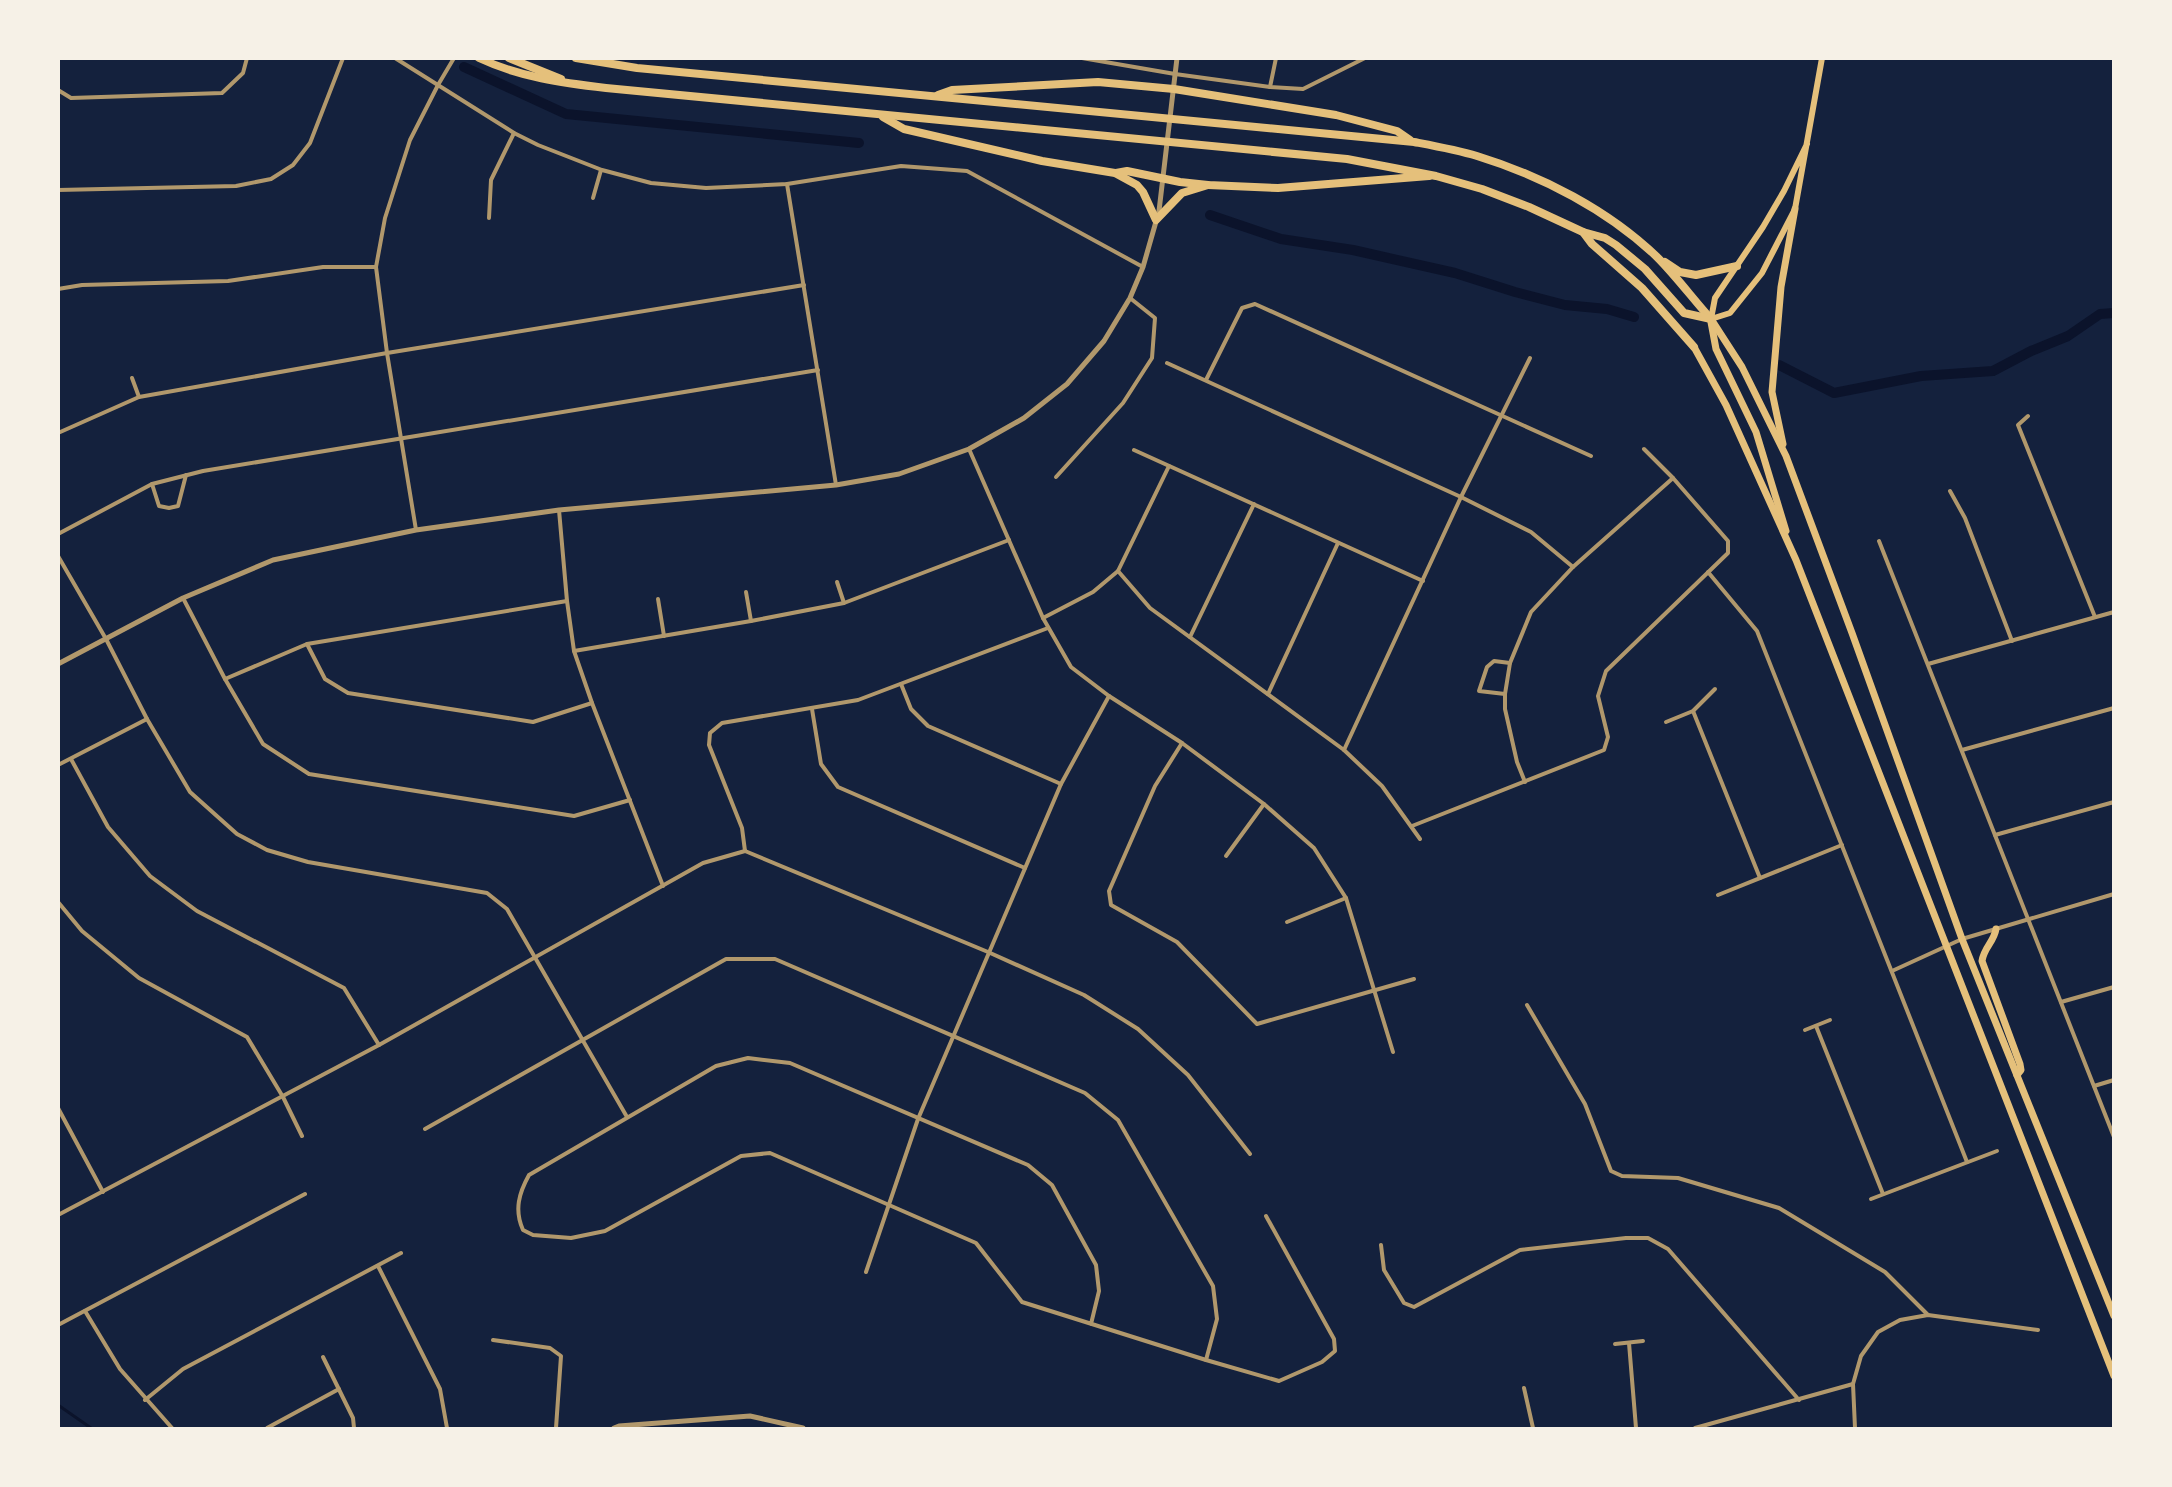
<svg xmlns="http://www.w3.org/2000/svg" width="2172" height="1487" font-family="Figtree,sans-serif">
	<rect width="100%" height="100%" fill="#14213d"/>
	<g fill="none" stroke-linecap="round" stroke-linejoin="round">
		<path stroke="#0b132b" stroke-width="3" d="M58 1405 91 1428"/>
		<g stroke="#0b132b" stroke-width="10">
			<path d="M464 67 566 114 859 143"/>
			<path d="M1210 215 1281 239 1353 250 1455 273 1515 292 1565 305 1607 309 1634 317"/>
			<path d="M1779 365 1834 393 1921 376 1993 371 2031 351 2068 336 2100 314 2114 313"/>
		</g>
		<g stroke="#b1986c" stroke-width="4">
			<path d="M395 58 514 133 538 145 602 170 651 183 706 188 787 184 901 166 967 171 1143 267"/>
			<path d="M1082 58 1175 74 1270 87 1303 89 1365 58"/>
			<path d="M1270 87 1276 58"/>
			<path d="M58 90 71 98 222 93 243 73 247 58"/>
			<path d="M787 184 836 485"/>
			<path d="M58 190 236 186 271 179 293 165 310 143 343 58"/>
			<path d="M593 198 601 170"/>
			<path d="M489 218 491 180 514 133"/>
			<path d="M58 289 82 285 228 281 323 267H376"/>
			<path d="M1167 363 1461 497 1531 532 1573 567"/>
			<path d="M132 378 139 397"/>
			<path d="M1206 380 1242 308 1255 304 1591 456"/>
			<path d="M2028 416 2018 425 2095 617"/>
			<path d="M58 433 139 397 387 353 804 285"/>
			<path d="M969 449 1043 618 1071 667 1109 696 1182 743 1264 804 1314 848 1346 898 1393 1052"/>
			<path d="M1134 450 1423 581"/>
			<path d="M1056 477 1123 403 1152 358 1155 318 1130 298"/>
			<path d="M152 484 159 506 169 508 178 506 186 475"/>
			<path d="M1950 491 1965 518 2012 641"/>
			<path d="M559 510 567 601 574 651 592 703 663 886"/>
			<path d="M416 530 387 353 376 267 385 218 410 140 438 85 454 58"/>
			<path d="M58 534 152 484 203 471 818 370"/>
			<path d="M1879 541 2114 1137"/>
			<path d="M58 556 106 639 147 719 190 792 237 834 267 850 308 862 487 893 507 909 627 1117"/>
			<path d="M1118 571 1150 608 1344 750 1382 786 1420 839"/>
			<path d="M1708 572 1757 631 1967 1162"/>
			<path d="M837 582 844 603"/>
			<path d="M746 592 751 621"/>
			<path d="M183 598 225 679 263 744 309 774 574 816 630 800"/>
			<path d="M658 599 664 636"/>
			<path d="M1043 618 1093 592 1118 571 1169 466"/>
			<path d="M1190 637 1254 504"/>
			<path d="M307 644 325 679 348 693 533 722 592 703"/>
			<path d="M574 651 751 621 844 603 1009 540"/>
			<path d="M1928 664 2114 612"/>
			<path d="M225 679 307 644 567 601"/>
			<path d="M901 684 911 709 928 726 1061 784"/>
			<path d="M1268 694 1338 543"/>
			<path d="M1505 694 1479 691 1487 667 1494 661 1510 663"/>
			<path d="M812 709 821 764 838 787 1025 868"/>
			<path d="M1693 711 1760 878"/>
			<path d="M1666 722 1693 711 1715 689"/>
			<path d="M1182 743 1155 786 1109 891 1111 905 1177 942 1257 1024 1414 979"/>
			<path d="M1344 750 1461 497 1530 358"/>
			<path d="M1962 750 2114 708"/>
			<path d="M71 759 108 827 150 876 197 911 344 988 379 1045"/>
			<path d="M58 765 147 719"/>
			<path d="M1525 782 1517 762 1505 709V694L1510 663 1531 612 1573 567 1673 478"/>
			<path d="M1412 826 1604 750 1608 737 1598 696 1606 671 1728 553V541L1673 478 1644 449"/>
			<path d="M1995 835 2114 802"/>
			<path d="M745 851 988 952 1084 995 1138 1029 1188 1075 1250 1154"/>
			<path d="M745 851 742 828 709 745 710 733 722 723 858 700 1048 628"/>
			<path d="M1226 856 1264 804"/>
			<path d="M1718 895 1842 845"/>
			<path d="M58 902 82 931 139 978 247 1037 283 1097 302 1136"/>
			<path d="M1287 922 1346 898"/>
			<path d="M1892 971 1962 939 2114 894"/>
			<path d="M2061 1002 2114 987"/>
			<path d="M1527 1005 1585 1104 1611 1171 1622 1176 1678 1178 1779 1208 1885 1272 1928 1315"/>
			<path d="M1816 1026 1883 1194"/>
			<path d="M1805 1030 1830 1020"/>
			<path d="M2094 1086 2114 1080"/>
			<path d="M58 1108 103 1192"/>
			<path d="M425 1129 726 959H775L1085 1093 1118 1120 1213 1286 1217 1319 1206 1360"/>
			<path d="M1871 1199 1997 1151"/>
			<path d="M58 1215 379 1045 703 863 745 851"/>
			<path d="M1381 1245 1384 1270 1404 1303 1414 1307 1520 1250 1626 1238H1648L1668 1249 1799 1400"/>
			<path d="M378 1266 440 1389 447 1428"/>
			<path d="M866 1272 918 1119 1061 784 1109 696"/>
			<path d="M85 1311 120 1369 172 1428"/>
			<path d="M1091 1324 1099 1291 1096 1265 1052 1185 1028 1165 790 1063 748 1058 716 1066 529 1175C519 1193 514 1210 523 1230L533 1235 571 1238 605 1231 741 1156 770 1153 976 1243 1022 1302 1206 1360 1279 1381 1322 1362 1335 1351 1334 1339 1266 1216"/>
			<path d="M58 1325 305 1194"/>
			<path d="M493 1340 550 1348 561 1356 556 1428"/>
			<path d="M1629 1343 1636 1428"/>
			<path d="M1615 1344 1643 1341"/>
			<path d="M323 1357 353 1418 354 1428"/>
			<path d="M1524 1388 1533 1428"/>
			<path d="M145 1400 183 1369 401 1253"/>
			<path d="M267 1428 339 1389"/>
			<path d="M1695 1428 1853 1384"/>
			<path d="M1855 1428 1853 1384 1861 1356 1878 1332 1900 1320 1928 1315 2038 1330"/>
		</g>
		<g stroke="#b1986c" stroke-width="5">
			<path d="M58 664 183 598 273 560 416 530 559 510 836 485 899 474 969 449 1024 418 1067 384 1104 341 1130 298 1143 267 1159 211 1177 58"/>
			<path d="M614 1428 619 1426 750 1416 803 1428"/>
		</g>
		<path stroke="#e5c07b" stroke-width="6" d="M1807 144 1784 191 1763 227 1715 298 1711 319 1730 313 1762 273 1795 209 1822 58"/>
		<g stroke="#e5c07b" stroke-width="7">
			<path d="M1711 319 1742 367 1786 456 1852 633 1962 939 2114 1316"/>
			<path d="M1711 322 1716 349 1756 432 1786 531"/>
			<path d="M1694 347 1726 405 1796 560 2114 1376"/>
			<path d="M1783 444 1772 392 1781 287 1795 209"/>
			<path d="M1996 929C1994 942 1984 947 1982 961L2020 1064 2021 1070 2017 1075"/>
		</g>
		<g stroke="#e5c07b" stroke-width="8">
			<path d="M479 58C519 77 563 83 606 88L1347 159 1436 176 1482 189 1529 207 1583 232 1592 244 1642 288 1694 347"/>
			<path d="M509 58 561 79"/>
			<path d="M576 58 637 68 1414 142C1435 146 1457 150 1477 156 1542 176 1608 210 1657 257 1676 276 1693 299 1711 319"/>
			<path d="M938 95 952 90 1098 82 1174 89 1336 115 1397 131 1410 140"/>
			<path d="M883 117 904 129 1042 161 1115 173 1137 185 1143 192 1156 220 1182 193 1208 185"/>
			<path d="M1116 173 1127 171 1180 182 1208 185 1278 188 1429 176"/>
			<path d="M1583 232 1605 238 1616 245 1645 269 1684 313 1711 319"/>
			<path d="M1665 262 1680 272 1696 275 1737 266"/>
		</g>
	</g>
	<rect width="2172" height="1487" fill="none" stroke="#f6f1e7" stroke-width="120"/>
</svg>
